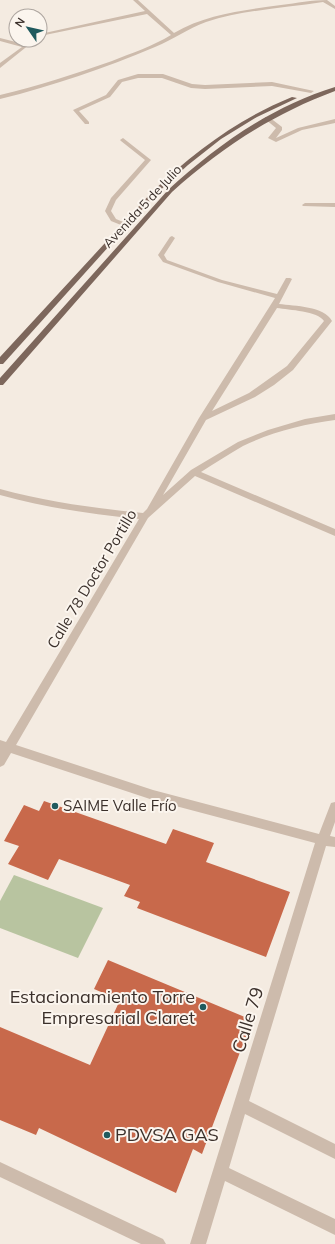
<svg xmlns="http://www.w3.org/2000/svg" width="335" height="1244" font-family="Mulish,sans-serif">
	<rect width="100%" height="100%" fill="#f4ebe1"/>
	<path fill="#b8c4a0" d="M14 875 103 908 78 958 0 928V901Z"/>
	<g fill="#c8694b">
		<path d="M44 801 166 844 173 829 214 843 206 862 290 892 266 957 137 908 140 902 124 896 130 885 59 859 48 880 8 864 19 846 4 841 24 805 39 811Z"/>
		<path d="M108 960 252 1020 202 1154 193 1149 176 1193 39 1128 36 1135 0 1120V1027L90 1065 120 1000 94 989Z"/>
	</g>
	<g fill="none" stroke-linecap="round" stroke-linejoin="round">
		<g fill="#cdbbac" fill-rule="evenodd">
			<path d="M133 0H138L174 33C206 14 246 10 281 5 297 3 312 0 327 0L335 6V9L323 2C284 8 243 10 206 22 187 29 174 39 155 47 105 68 53 86 0 99V95C38 86 75 74 112 61 132 53 153 46 171 35L147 14 40 36V34L145 11Z"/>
			<path d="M0 38 24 44 30 40H35L0 68V63L22 47 0 41Z"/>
			<path d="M138 74H163L192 84 205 85 272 82 314 91 311 93 272 86 205 89 191 88 162 78H138L122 82 110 97 79 111 89 122V124H85L73 110 106 95 118 80Z"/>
			<path d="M265 117H269L282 127V130L276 138 298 128 335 119V123L302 130 276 142 268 138 276 128 265 119Z"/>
			<path d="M123 138 151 160 116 200 111 211 116 219 128 224 129 225 126 227 111 221 105 211 111 198 145 160 121 141 120 140Z"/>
			<path d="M305 203H335V207L303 206 302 205Z"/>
			<path d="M172 236 175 238 164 255 167 260 222 280 277 294 286 278H290L292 279 279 304C295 306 324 306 332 321L293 370 274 385 255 397 206 420 163 495 191 470 238 442 268 430 305 419 335 414V420C304 424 272 432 243 446 229 454 215 463 201 472L335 529V536L195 476 148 518 16 745 153 790 319 834 331 803 335 802V822L330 836 335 837V847L326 846 249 1101 335 1144V1159L245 1114 229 1168 335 1219V1235L225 1181 206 1244H190L315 843 153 800 11 753 4 765 0 767V740L6 742 139 519C92 514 46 508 0 495V489C47 502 95 508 143 513L147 509 199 418 275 298 218 282 163 262 158 255 170 237ZM277 308C289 310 318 311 324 321L287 366 249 393 212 411Z"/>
			<path d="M0 1162 163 1239 166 1244H141L0 1177Z"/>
		</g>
		<g fill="#7d675c" fill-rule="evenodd">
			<path d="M335 87V91C273 114 221 148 172 192L3 385H0V378L168 190C216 146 272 106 335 87Z"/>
			<path d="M292 97 297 98 257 117 221 139 188 165 156 194 3 364H0V357L152 192C194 152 238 119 292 97Z"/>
		</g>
	</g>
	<g fill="#1f5a5e" stroke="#fbf5ee" stroke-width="1.5">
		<circle cx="55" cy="806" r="4"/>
		<circle cx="203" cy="1007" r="4"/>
		<circle cx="107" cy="1135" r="4"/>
	</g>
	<g text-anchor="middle" stroke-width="4" stroke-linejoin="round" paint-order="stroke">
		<g font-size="13" fill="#3b302b" stroke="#fbf5ee">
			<text transform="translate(142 206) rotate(-47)" y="5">Avenida 5 de Julio</text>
		</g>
		<g font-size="15" fill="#3b302b" stroke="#fbf5ee">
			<text transform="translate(92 579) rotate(-59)" y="5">Calle 78 Doctor Portillo</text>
		</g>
		<g font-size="15" fill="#3b302b" stroke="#fbf5ee" text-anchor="start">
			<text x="63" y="811">SAIME Valle Frío</text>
		</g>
		<g font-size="18" fill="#3b302b" stroke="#fbf5ee" text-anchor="end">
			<text x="195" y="1003">Estacionamiento Torre<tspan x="195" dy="21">Empresarial Claret</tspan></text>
			<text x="115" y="1141" text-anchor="start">PDVSA GAS</text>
		</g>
		<g font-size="18" fill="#3b302b" stroke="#fbf5ee">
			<text transform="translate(248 1020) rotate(-73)" y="6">Calle 79</text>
		</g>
	</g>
	<g transform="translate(28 28) rotate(304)"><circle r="19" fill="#fbf5ee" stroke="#aea6a0"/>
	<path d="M0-3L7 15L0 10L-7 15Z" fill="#1f5a5e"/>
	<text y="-6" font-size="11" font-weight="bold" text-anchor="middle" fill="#3b302b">N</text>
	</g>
</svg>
